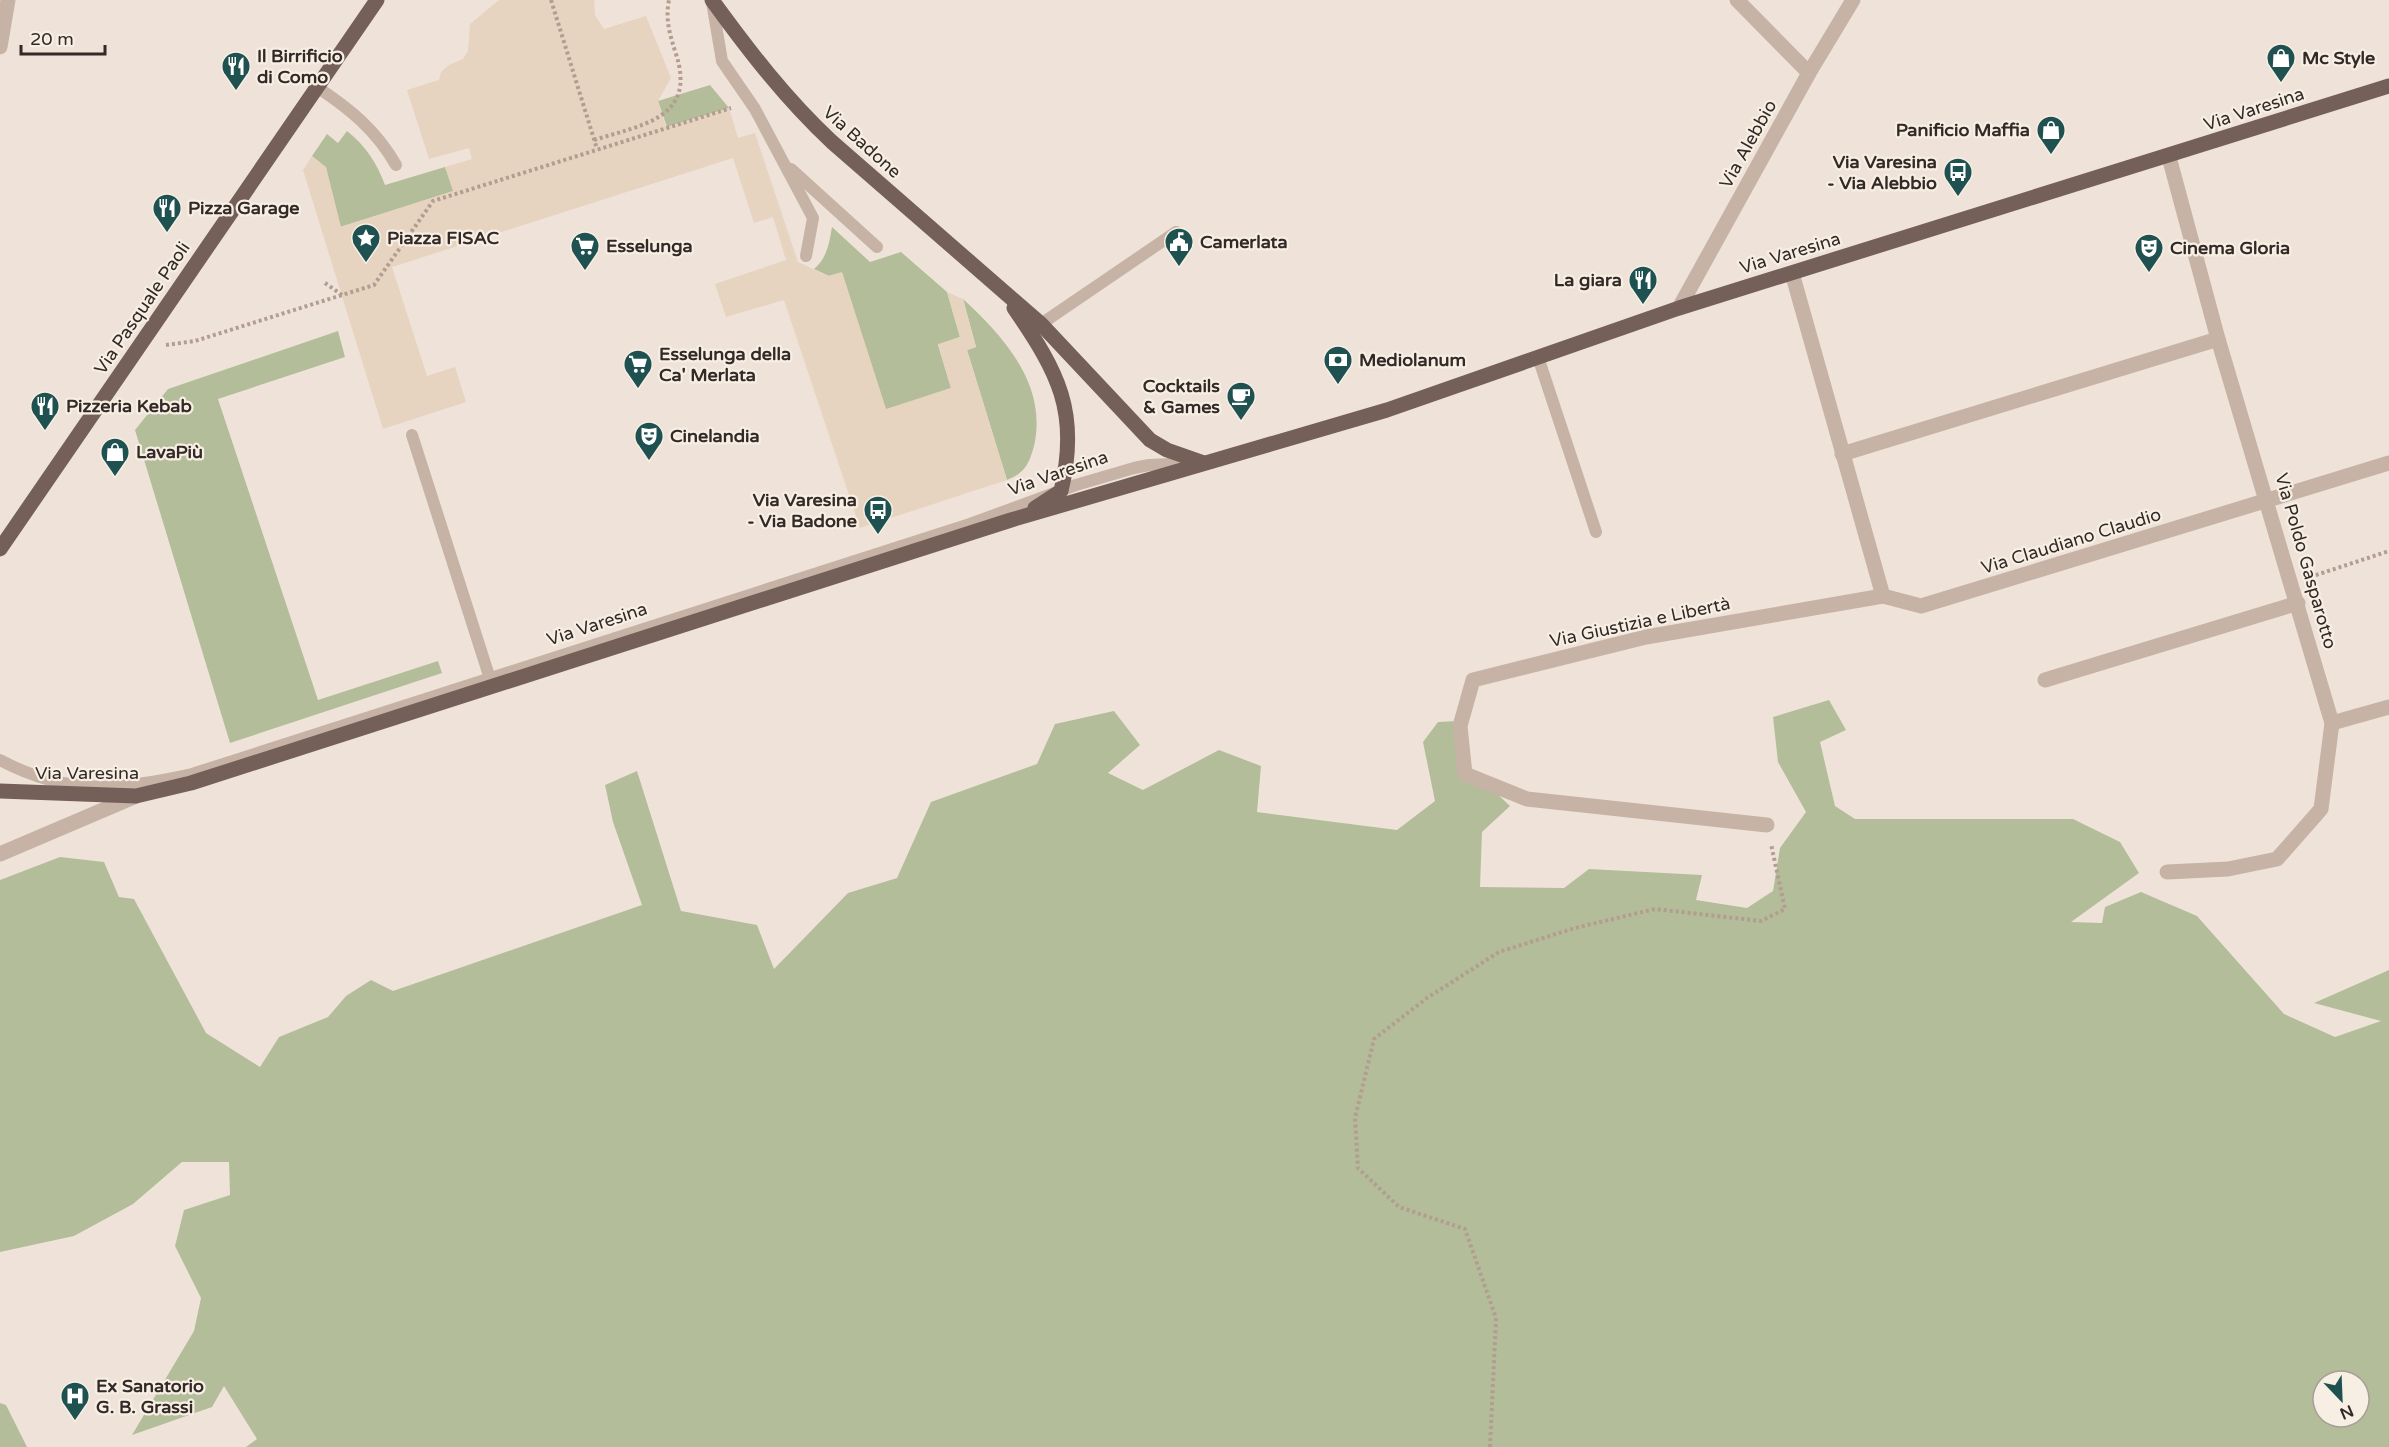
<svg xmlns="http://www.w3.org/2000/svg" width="2389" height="1447" font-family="'Varela Round',sans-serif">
	<rect width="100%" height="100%" fill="#efe3d9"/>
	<g fill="#b3bd9a" fill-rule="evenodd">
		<path d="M710 85 729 108 667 127 658 101Z"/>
		<path d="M347 131C365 145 377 163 385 185L445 167 454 191 340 227 326 168 312 156 327 134 338 143Z"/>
		<path d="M832 227 870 262 901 252 947 292 960 337 938 345 951 388 886 410 842 273 829 276 814 269C827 258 829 244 832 227Z"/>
		<path d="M963 299C1004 337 1048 385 1034 446 1029 464 1025 473 1007 480L967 350 976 347Z"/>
		<path d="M338 331 345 357 218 399 318 700 438 661 442 673 230 743 135 430 168 389Z"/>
		<path d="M1829 700 1846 730 1820 742 1835 806 1855 819H2073L2120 842 2139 873 2071 922 2102 923 2105 907 2141 892 2197 916 2284 1014 2335 1037 2381 1021 2314 1003 2389 970V1447H246L257 1439 224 1386 212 1407 132 1435 194 1331 201 1298 175 1246 184 1210 230 1195 229 1162H182L133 1204 74 1236 0 1252V880L60 857 104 862 119 897 134 899 206 1033 260 1067 279 1037 328 1017 346 996 371 980 393 991 642 905 613 822 605 785 637 771 681 911 757 925 774 969 848 893 897 878 931 802 1037 764 1055 724 1114 711 1140 745 1108 773 1143 790 1219 750 1261 766 1257 812 1397 830 1435 801 1423 742 1438 722 1458 721 1472 770 1510 806 1482 832 1480 887 1564 888 1589 869 1702 875 1696 900 1747 908 1773 891 1780 848 1806 812 1778 762 1773 717ZM2323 1381H2359V1417H2323Z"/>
		<path d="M0 1403 6 1405 27 1447H0Z"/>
	</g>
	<path fill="#e6d3c0" d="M499 0H594L595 15 604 29 646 16 671 78 658 101 666 127 729 108 738 138 755 133 798 262 828 276 842 272 886 409 951 388 938 344 960 337 947 292 963 299 976 347 967 350 1007 480 860 528 784 300 726 317 715 284 786 260 773 217 754 223 733 158 392 267 427 376 455 367 466 402 383 429 303 170 312 156 326 167 341 227 453 191 445 167 472 159 469 148 429 159 407 90 439 80 441 72 449 65 463 59 468 51 470 24Z"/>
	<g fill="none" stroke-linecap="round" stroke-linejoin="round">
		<g stroke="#b29d90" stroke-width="4" stroke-dasharray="3 3" stroke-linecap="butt">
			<path d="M551 0 597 149"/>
			<path d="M594 140C641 125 697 119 676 54 670 35 665 20 669 0"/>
			<path d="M325 283 342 295"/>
			<path d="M166 345 195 341 374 285 433 201 731 108"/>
			<path d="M2310 577 2389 551"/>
			<path d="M1490 1447 1496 1318 1465 1229 1399 1207 1358 1168 1355 1118 1374 1039 1427 998 1499 952 1575 928 1655 909 1761 921 1785 909 1771 844"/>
		</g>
		<g stroke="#c6b3a6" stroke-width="12">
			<path d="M712 2 722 61 755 109 813 218 806 256"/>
			<path d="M317 87C350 109 376 130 396 165"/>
			<path d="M791 169 877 247"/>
			<path d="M1041 324 1176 232"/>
			<path d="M1538 357 1596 532"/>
			<path d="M412 435 492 685"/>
			<path d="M0 760C67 796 120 790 192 774L970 524 1076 485 1134 468 1149 465 1194 463"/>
		</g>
		<g stroke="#c6b3a6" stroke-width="15">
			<path d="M1737 0 1809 73"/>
			<path d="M0 47 8 0"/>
			<path d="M1792 273 1883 596"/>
			<path d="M1679 308 1809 73 1853 0"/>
			<path d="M1842 454 2218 339"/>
			<path d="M2045 680 2298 603"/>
			<path d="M2332 723 2389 707"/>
			<path d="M1767 825 1527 799 1465 774 1460 726 1473 680 1646 637 1883 596 1921 606 2389 463"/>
			<path d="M0 854 136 796"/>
			<path d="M2167 872 2228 869 2277 859 2321 809 2332 723 2218 339 2169 157"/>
		</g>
		<g stroke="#746058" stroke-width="15">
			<path d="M712 0C749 51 786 99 832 142L1041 324 1150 440 1167 450 1204 463"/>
			<path d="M1014 308C1058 372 1080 412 1061 491L1035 508"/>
			<path d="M0 549 377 0"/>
			<path d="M0 791 136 796 191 783 1011 520 1387 410 1679 308 2389 86"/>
		</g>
	</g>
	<defs>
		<g id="shop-pin" transform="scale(1.5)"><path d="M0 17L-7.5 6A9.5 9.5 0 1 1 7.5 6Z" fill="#1f5151" stroke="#f7eee4"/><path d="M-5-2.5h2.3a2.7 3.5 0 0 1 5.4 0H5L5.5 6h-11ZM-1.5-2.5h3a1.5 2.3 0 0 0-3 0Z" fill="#fff"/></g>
		<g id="restaurant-pin" transform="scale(1.5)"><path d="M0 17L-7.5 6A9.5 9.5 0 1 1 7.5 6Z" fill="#1f5151" stroke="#f7eee4"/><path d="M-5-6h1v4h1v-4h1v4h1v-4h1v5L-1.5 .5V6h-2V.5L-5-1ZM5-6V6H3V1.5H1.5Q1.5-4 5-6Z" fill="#fff"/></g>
		<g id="bus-pin" transform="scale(1.5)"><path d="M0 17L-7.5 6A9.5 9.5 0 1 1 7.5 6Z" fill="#1f5151" stroke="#f7eee4"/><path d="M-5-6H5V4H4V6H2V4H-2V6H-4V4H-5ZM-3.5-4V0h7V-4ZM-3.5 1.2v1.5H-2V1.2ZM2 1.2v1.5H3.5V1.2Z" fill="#fff"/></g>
		<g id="sight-pin" transform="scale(1.5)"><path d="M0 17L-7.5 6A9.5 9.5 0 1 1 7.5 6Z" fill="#1f5151" stroke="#f7eee4"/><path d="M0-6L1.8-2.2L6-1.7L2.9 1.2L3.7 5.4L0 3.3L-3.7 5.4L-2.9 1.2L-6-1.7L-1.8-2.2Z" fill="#fff"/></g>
		<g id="civic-pin" transform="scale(1.5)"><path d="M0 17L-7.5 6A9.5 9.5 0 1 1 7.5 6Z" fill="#1f5151" stroke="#f7eee4"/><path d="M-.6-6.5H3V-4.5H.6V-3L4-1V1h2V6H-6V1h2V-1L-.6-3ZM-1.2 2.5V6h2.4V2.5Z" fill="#fff"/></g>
		<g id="supermarket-pin" transform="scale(1.5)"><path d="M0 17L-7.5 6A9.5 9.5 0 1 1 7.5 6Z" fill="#1f5151" stroke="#f7eee4"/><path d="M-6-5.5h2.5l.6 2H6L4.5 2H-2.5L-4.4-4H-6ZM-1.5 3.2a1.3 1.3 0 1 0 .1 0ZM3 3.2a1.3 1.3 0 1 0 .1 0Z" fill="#fff"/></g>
		<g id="theatre-pin" transform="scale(1.5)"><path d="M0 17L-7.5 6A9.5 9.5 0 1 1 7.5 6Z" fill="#1f5151" stroke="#f7eee4"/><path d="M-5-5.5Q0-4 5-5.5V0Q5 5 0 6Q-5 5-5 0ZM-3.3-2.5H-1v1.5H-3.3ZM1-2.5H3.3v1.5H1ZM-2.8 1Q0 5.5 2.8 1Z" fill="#fff"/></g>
		<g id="bank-pin" transform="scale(1.5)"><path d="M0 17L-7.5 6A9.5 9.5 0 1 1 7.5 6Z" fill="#1f5151" stroke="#f7eee4"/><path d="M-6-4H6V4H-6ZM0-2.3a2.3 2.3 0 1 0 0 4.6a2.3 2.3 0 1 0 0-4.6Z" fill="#fff"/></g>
		<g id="cafe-pin" transform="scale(1.5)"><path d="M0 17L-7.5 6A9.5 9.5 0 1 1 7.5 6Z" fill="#1f5151" stroke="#f7eee4"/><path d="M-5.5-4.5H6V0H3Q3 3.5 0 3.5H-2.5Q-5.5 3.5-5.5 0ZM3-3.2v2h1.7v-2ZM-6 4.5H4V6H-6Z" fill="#fff"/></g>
		<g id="hospital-pin" transform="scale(1.5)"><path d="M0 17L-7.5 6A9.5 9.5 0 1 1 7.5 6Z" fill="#1f5151" stroke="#f7eee4"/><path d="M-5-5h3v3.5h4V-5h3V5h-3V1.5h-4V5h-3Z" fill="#fff"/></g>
	</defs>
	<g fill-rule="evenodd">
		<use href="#shop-pin" x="2281" y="58"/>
		<use href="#restaurant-pin" x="236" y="66"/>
		<use href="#shop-pin" x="2051" y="130"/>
		<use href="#bus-pin" x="1958" y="172"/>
		<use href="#restaurant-pin" x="167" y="208"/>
		<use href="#sight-pin" x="366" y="238"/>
		<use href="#civic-pin" x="1179" y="242"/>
		<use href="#supermarket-pin" x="585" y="246"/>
		<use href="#theatre-pin" x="2149" y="248"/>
		<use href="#restaurant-pin" x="1643" y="280"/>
		<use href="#bank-pin" x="1338" y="360"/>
		<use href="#supermarket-pin" x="638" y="364"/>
		<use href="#cafe-pin" x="1241" y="396"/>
		<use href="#restaurant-pin" x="45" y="406"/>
		<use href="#theatre-pin" x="649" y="436"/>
		<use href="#shop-pin" x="115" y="452"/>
		<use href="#bus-pin" x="878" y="510"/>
		<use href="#hospital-pin" x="75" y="1396"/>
	</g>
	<g text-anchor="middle" stroke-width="4.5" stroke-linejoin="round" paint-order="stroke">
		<g font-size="18" font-weight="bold" fill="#332926" stroke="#f7eee4" text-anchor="start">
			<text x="257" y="62">Il Birrificio<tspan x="257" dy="21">di Como</tspan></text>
			<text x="2302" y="64">Mc Style</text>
			<text x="2030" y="136" text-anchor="end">Panificio Maffia</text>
			<text x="1937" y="168" text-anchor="end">Via Varesina<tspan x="1937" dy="21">- Via Alebbio</tspan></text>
			<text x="188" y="214">Pizza Garage</text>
			<text x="387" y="244">Piazza FISAC</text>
			<text x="1200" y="248">Camerlata</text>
			<text x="606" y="252">Esselunga</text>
			<text x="2170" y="254">Cinema Gloria</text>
			<text x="1622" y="286" text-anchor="end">La giara</text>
			<text x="659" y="360">Esselunga della<tspan x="659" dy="21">Ca' Merlata</tspan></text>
			<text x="1359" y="366">Mediolanum</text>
			<text x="1220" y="392" text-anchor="end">Cocktails<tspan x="1220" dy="21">&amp; Games</tspan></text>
			<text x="66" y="412">Pizzeria Kebab</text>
			<text x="670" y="442">Cinelandia</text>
			<text x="136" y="458">LavaPiù</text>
			<text x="857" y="506" text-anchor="end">Via Varesina<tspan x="857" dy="21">- Via Badone</tspan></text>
			<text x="96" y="1392">Ex Sanatorio<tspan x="96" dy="21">G. B. Grassi</tspan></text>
		</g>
		<g font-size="18" fill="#332926" stroke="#f7eee4">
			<text transform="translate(2254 109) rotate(-18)" y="6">Via Varesina</text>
			<text transform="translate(862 142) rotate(42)" y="6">Via Badone</text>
			<text transform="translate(1748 144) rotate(-61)" y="6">Via Alebbio</text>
			<text transform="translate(1790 253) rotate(-17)" y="6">Via Varesina</text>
			<text transform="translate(142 308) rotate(-56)" y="6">Via Pasquale Paoli</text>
			<text transform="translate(1058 473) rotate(-19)" y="6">Via Varesina</text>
			<text transform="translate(2071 541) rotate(-17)" y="6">Via Claudiano Claudio</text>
			<text transform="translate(2306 561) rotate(74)" y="6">Via Poldo Gasparotto</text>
			<text transform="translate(1640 622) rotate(-12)" y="6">Via Giustizia e Libertà</text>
			<text transform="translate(597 624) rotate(-18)" y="6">Via Varesina</text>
			<text x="87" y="779">Via Varesina</text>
		</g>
	</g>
	<g transform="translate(2341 1399) rotate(157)"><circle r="28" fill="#f7eee4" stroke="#a99f98" stroke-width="1.5"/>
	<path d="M0-4.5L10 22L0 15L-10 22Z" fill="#1f5151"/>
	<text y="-9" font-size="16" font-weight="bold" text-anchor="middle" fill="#332926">N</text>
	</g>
	<path d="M21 45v9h84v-9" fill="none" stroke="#332926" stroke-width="3"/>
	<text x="30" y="45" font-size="18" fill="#332926" stroke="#f7eee4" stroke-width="4.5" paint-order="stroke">20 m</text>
</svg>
